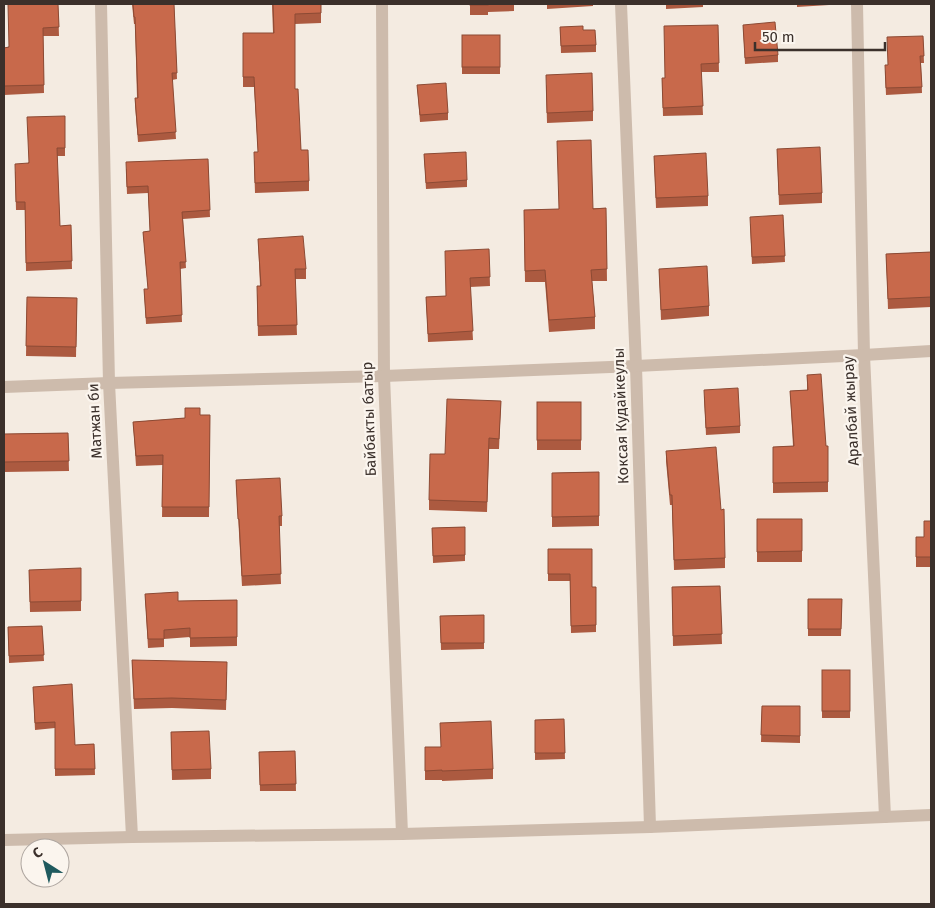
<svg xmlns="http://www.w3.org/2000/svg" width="935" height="908" font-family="'Fira Sans',sans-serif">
	<rect width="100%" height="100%" fill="#f4ebe1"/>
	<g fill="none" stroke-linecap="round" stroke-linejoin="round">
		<g stroke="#cdbbac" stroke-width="12">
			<path d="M101 4 109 383 132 837"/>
			<path d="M382 4 384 376 402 834"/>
			<path d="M621 4 636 366 650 827"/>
			<path d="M857 4 864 355 885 817"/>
			<path d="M4 387 109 383 384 376 636 366 864 355 931 351"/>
			<path d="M4 840 132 837 402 834 650 827 931 815"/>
		</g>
	</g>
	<g fill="#ac5a40">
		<path d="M58 4 59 36H43L44 93 4 95V48L8 47Z"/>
		<path d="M132 4H174L177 79 172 80 176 139 138 142 135 105V98H137L135 24H134Z"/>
		<path d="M272 4H321V23L295 24V89L301 150 309 181V191L255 193 254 162 258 152 254 87H243V33H273Z"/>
		<path d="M470 4H514V11L488 12V15H470Z"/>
		<path d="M547 4H593V6L547 9Z"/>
		<path d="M666 4H703V7L666 9Z"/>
		<path d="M797 4H829V5L797 7Z"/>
		<path d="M718 25 719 72H701L703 115 663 116 662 78H665Z"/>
		<path d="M743 25 778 55V62L745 64Z"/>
		<path d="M560 27 583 30 596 45V52L561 53Z"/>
		<rect x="462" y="35" width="38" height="39"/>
		<path d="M923 36 924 63H921L922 93 886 95 885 72 888 65Z"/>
		<path d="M417 85 448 113V120L420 122Z"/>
		<path d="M546 85 593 111V121L547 123Z"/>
		<path d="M65 116V156H57L60 226 71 225 72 269 26 271 25 210H16L15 172 28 163Z"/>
		<path d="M777 149 822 193V203L779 205Z"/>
		<path d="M424 154 467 180V187L426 189Z"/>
		<path d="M654 156 708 196V206L656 208Z"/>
		<path d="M208 159 210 217 183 219 186 268 180 269 182 322 146 324 144 289H148L143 232 150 231 148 193 127 194 126 169Z"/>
		<path d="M606 208 607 281H592L595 317V329L549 332 545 282H525L524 210Z"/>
		<path d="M783 215 785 262 752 264 750 224Z"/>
		<path d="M258 239 306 269V279H295L297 335 258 336 257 296 260 286Z"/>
		<path d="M489 249 490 286 470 287 473 340 428 342 426 297 446 296Z"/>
		<path d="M931 252V307L888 309 886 254Z"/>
		<path d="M659 269 709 306V316L661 320Z"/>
		<path d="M27 297 77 298 76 357 26 356Z"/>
		<path d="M807 375 826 446H828V492L773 493V447L793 446 790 391 807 390Z"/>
		<path d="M704 396 740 426V433L706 435Z"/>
		<path d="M501 401 499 449H489L487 512 429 510V500L445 454Z"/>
		<rect x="537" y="402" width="44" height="48"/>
		<path d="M200 415H210L209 517H162L163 465 136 466 133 422 185 418Z"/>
		<path d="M68 433 69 471 4 472V434Z"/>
		<path d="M666 451 725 558V568L674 570 672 505H670L666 461Z"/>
		<path d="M599 472V526L552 527V473Z"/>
		<path d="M236 480 282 516V526H279L281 584 242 586Z"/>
		<rect x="757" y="519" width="45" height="43"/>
		<path d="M931 521V567H916V537H924Z"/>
		<path d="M465 527V561L433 563 432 528Z"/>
		<path d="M548 549 592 587H596V632L571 633 570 581H548Z"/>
		<path d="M29 570 81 601V611L30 612Z"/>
		<path d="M720 586 722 644 673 646 672 587Z"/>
		<path d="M145 594 178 601 237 600V646L190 647V637L164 639V647L148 648Z"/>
		<path d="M808 599H842L841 636H808Z"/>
		<path d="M484 615V649L441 650 440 616Z"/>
		<path d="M42 626 44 661 9 663 8 627Z"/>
		<path d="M132 660 227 672 226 710 172 708 134 709Z"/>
		<rect x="822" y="670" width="28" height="48"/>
		<path d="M33 687 75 745 94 744 95 775 55 776V728L35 730Z"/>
		<path d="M762 706H800V743L761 742Z"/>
		<path d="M564 719 565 759 535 760V720Z"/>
		<path d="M171 732 211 769V779L172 780Z"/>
		<path d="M425 747 493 769V779L442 781V780H425Z"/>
		<path d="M295 751 296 791H260L259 752Z"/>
	</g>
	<g fill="#c8694b" stroke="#8c4a34">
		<path d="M8 4H58L59 27 43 28 44 85 4 86V48L9 47Z"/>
		<path d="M133 4H174L177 73H172L176 132 138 135 135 98H138L135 17H134Z"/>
		<path d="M273 4H321V13L295 14V89H298L301 150H308L309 181 255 183 254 152H258L254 77H243V33H274Z"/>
		<rect x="470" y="4" width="18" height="1"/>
		<path d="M775 22 778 55 745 58 743 25Z"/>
		<path d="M718 25 719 63 701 64 703 106 663 108 662 78H665L664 26Z"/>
		<path d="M583 26V30H595L596 45 561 46 560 27Z"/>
		<rect x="462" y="35" width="38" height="32"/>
		<path d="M923 36 924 56H920L922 87 886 88 885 65H888L887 37Z"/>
		<path d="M592 73 593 111 547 113 546 75Z"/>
		<path d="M446 83 448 113 420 115 417 85Z"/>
		<path d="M65 116V148H57L60 226 71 225 72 261 26 263 25 202H16L15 164 29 163 27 117Z"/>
		<path d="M591 140 593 209 606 208 607 269 591 270 595 317 549 320 545 270 525 271 524 210 559 209 557 141Z"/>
		<path d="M820 147 822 193 779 195 777 149Z"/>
		<path d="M466 152 467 180 426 183 424 154Z"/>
		<path d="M706 153 708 196 656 198 654 156Z"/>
		<path d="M208 159 210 210 182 212 186 262H180L182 315 146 318 144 289H148L143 232 150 231 148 186 127 187 126 162Z"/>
		<path d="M783 215 785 256 752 257 750 217Z"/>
		<path d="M303 236 306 269H295L297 325 258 326 257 286H261L258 239Z"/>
		<path d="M489 249 490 277 470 278 473 331 428 334 426 297 446 296 445 251Z"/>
		<path d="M931 252V297L888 299 886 254Z"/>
		<path d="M707 266 709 306 661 310 659 269Z"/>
		<path d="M27 297 77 298 76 347 26 346Z"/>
		<path d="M821 374 826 446H828V482L773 483V447L794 446 790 391 808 390 807 375Z"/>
		<path d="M738 388 740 426 706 428 704 390Z"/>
		<path d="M447 399 501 401 499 439 489 438 487 502 429 500 430 454H445Z"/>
		<rect x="537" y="402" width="44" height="38"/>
		<path d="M185 408H200V415H210L209 507H162L163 455 136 456 133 422 185 418Z"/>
		<path d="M68 433 69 461 4 462V434Z"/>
		<path d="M716 447 721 510 724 509 725 558 674 560 672 495H670L666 451Z"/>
		<path d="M599 472V516L552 517V473Z"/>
		<path d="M280 478 282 516H279L281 574 242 576 239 519H238L236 480Z"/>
		<path d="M757 519H802V551L757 552Z"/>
		<path d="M924 521H931V557H916V537H924Z"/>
		<path d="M465 527V555L433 556 432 528Z"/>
		<path d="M548 549H592V587H596V625L571 626 570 574H548Z"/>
		<path d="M81 568V601L30 602 29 570Z"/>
		<path d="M720 586 722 634 673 636 672 587Z"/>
		<path d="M178 592V601L237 600V637L190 638V628L164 630V639H148L145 594Z"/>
		<path d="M808 599H842L841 629H808Z"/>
		<path d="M484 615V643H441L440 616Z"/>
		<path d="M42 626 44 655 9 656 8 627Z"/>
		<path d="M132 660 227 662 226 700 172 698 134 699Z"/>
		<rect x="822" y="670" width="28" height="41"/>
		<path d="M72 684 75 745 94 744 95 769H55V722L35 723 33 687Z"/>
		<path d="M762 706H800V736L761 735Z"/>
		<path d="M564 719 565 753H535V720Z"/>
		<path d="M491 721 493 769 442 771V770L425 771V747H441L440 723Z"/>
		<path d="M209 731 211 769 172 770 171 732Z"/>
		<path d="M295 751 296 784 260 785 259 752Z"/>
	</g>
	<g text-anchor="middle" stroke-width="4.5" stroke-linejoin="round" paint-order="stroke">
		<g font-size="15" fill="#3b302b" stroke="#fbf5ee">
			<text transform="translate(851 411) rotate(-93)" y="5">Аралбай жырау</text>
			<text transform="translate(621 416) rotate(-92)" y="5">Коксая Кудайкеулы</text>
			<text transform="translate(369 419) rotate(-92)" y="5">Байбакты батыр</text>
			<text transform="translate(95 421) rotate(-93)" y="5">Матжан би</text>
		</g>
	</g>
	<rect width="935" height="908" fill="none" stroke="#3b302b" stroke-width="10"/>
	<g transform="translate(45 863) rotate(324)"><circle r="24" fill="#fbf5ee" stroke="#aea6a0"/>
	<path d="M0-4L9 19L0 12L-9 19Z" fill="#1f5a5e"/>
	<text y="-8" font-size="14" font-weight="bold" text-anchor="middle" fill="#3b302b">С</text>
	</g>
	<path d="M755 42v8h130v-8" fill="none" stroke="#3b302b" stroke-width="2.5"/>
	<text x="762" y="42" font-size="15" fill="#3b302b" stroke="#fbf5ee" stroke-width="4" paint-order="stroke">50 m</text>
</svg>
